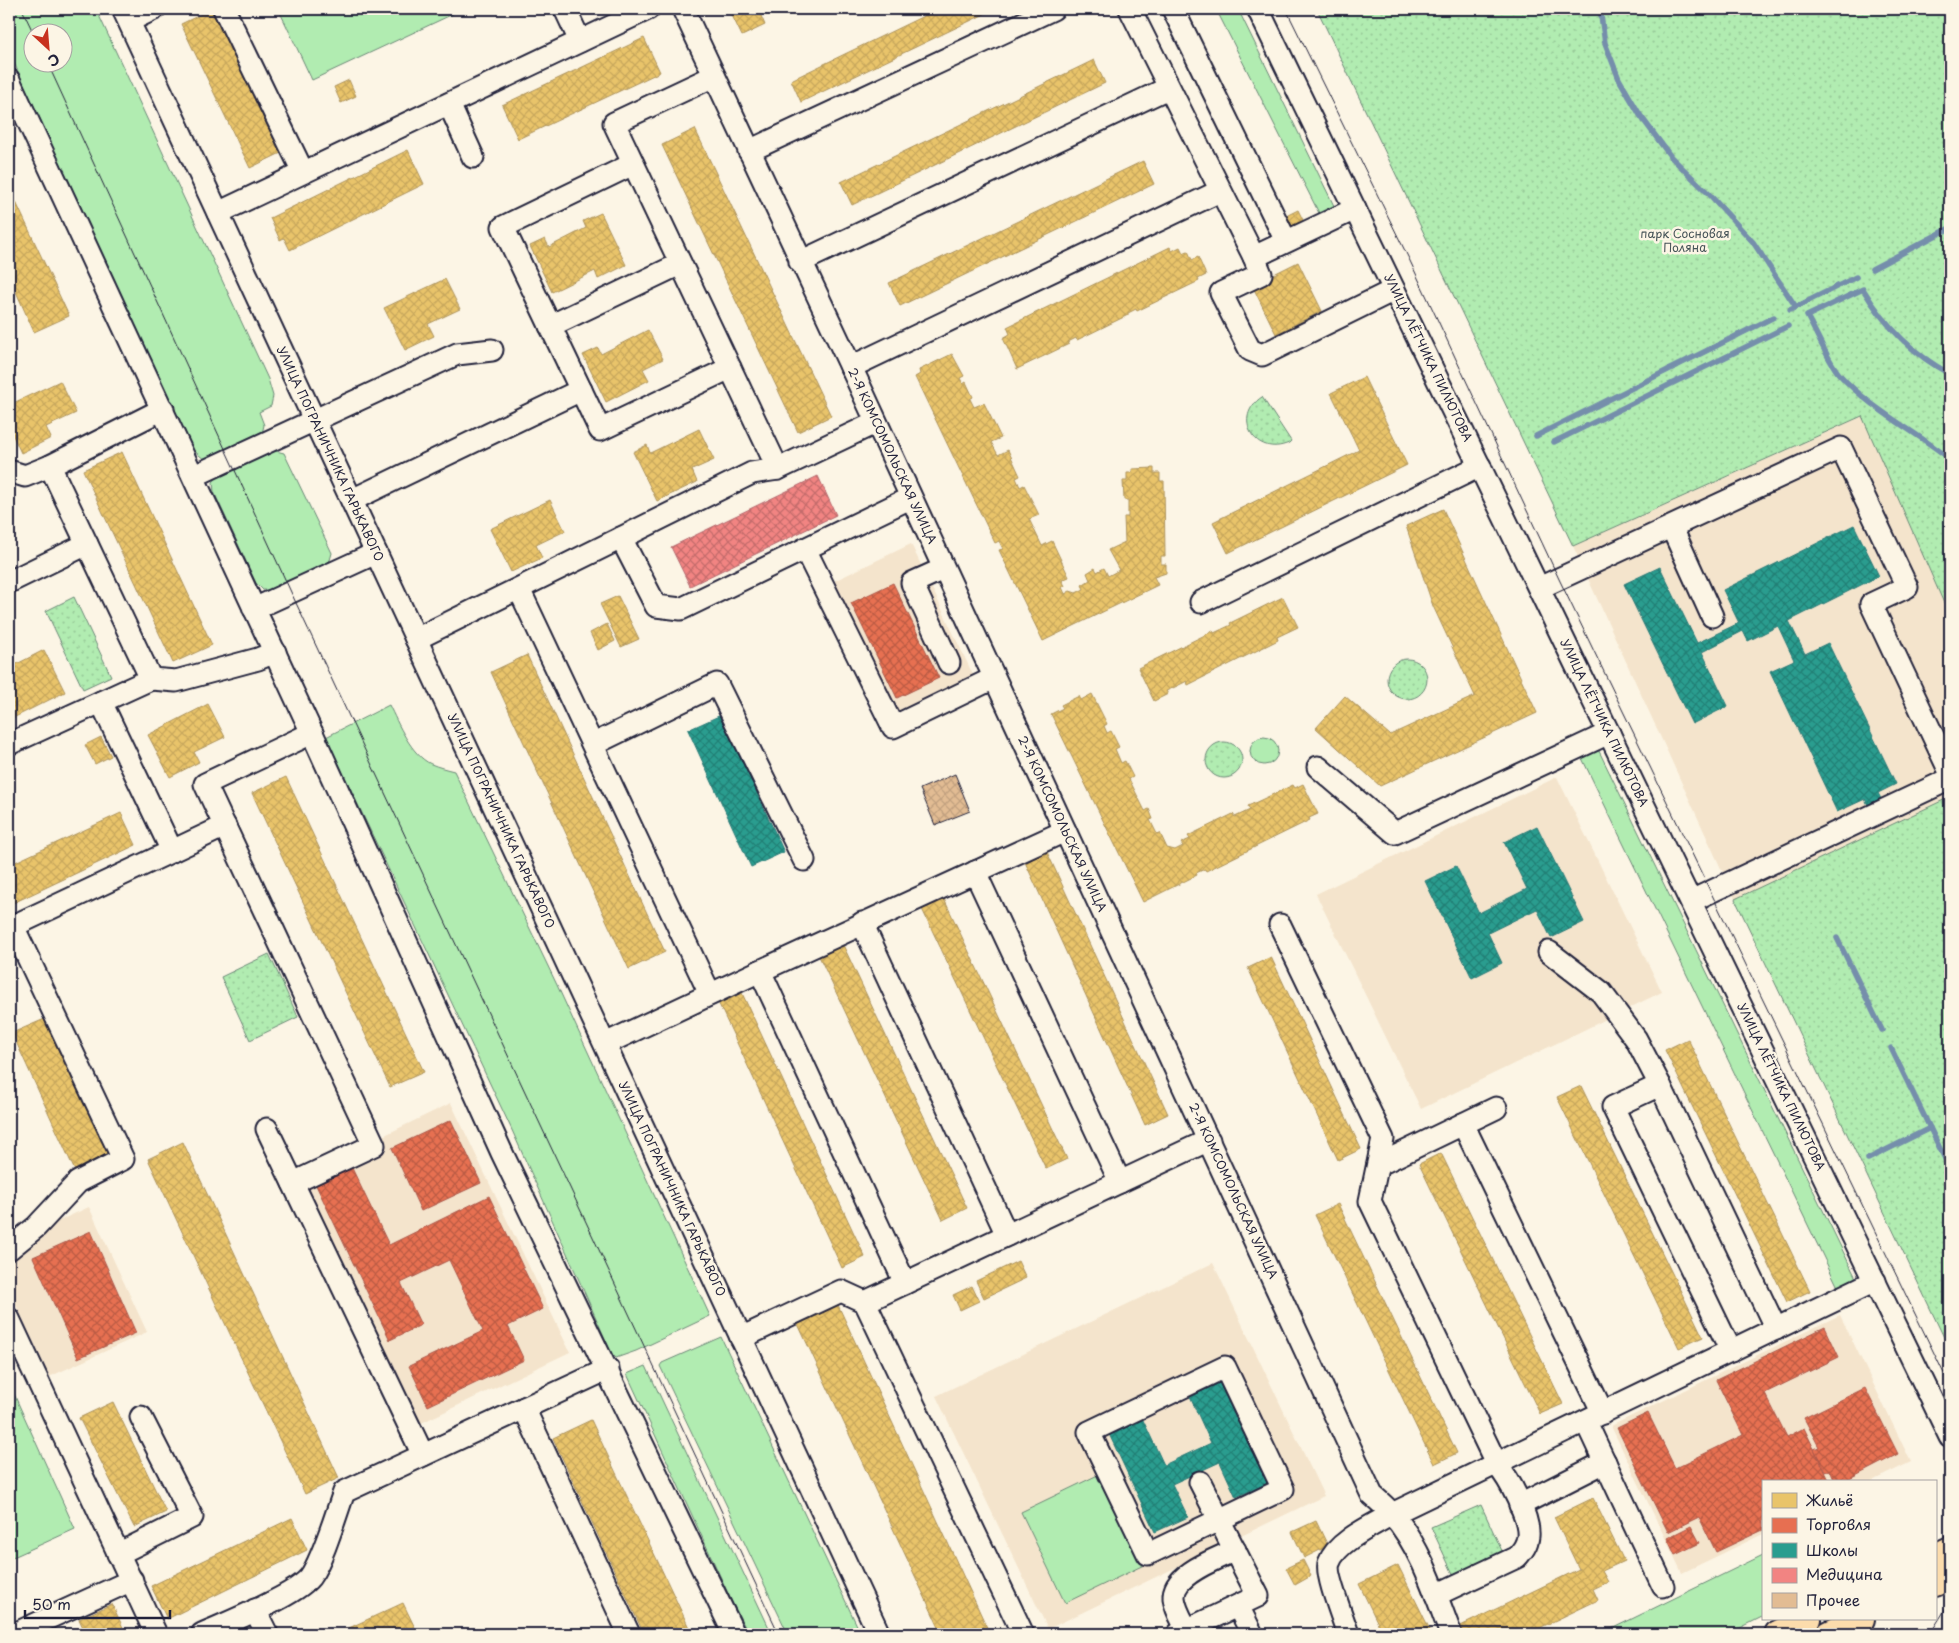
<svg xmlns="http://www.w3.org/2000/svg" width="1959" height="1643" font-family="'Playpen Sans',sans-serif">
	<defs>
		<pattern id="park-dots" width="8" height="8" patternUnits="userSpaceOnUse" patternTransform="scale(1.25)"><rect width="8" height="8" fill="#b1ecb1"/><path d="M2 2h.1M6 6h.1" fill="none" stroke="#98ca99" stroke-width="1.8" stroke-linecap="round"/></pattern>
		<pattern id="homes-cross-hatch" width="8" height="8" patternUnits="userSpaceOnUse" patternTransform="scale(1.25)"><rect width="8" height="8" fill="#e9c46a"/><path d="M0 0l8 8M0 8l8-8" fill="none" stroke="#c8a85d"/></pattern>
		<pattern id="shops-cross-hatch" width="8" height="8" patternUnits="userSpaceOnUse" patternTransform="scale(1.25)"><rect width="8" height="8" fill="#e76f51"/><path d="M0 0l8 8M0 8l8-8" fill="none" stroke="#bb5b44"/></pattern>
		<pattern id="schools-cross-hatch" width="8" height="8" patternUnits="userSpaceOnUse" patternTransform="scale(1.25)"><rect width="8" height="8" fill="#2a9d8f"/><path d="M0 0l8 8M0 8l8-8" fill="none" stroke="#248076"/></pattern>
		<pattern id="health-cross-hatch" width="8" height="8" patternUnits="userSpaceOnUse" patternTransform="scale(1.25)"><rect width="8" height="8" fill="#f28482"/><path d="M0 0l8 8M0 8l8-8" fill="none" stroke="#c46c6c"/></pattern>
		<pattern id="building-cross-hatch" width="8" height="8" patternUnits="userSpaceOnUse" patternTransform="scale(1.25)"><rect width="8" height="8" fill="#e2bc93"/><path d="M0 0l8 8M0 8l8-8" fill="none" stroke="#c2a180"/></pattern>
	</defs>
	<rect width="100%" height="100%" fill="#fcf5e5"/>
	<filter id="ink" filterUnits="userSpaceOnUse"><feTurbulence type="fractalNoise" baseFrequency=".02" numOctaves="2"/><feDisplacementMap in="SourceGraphic" scale="10" xChannelSelector="R" yChannelSelector="G"/><feConvolveMatrix kernelMatrix="1 2 1 2 8 2 1 2 1" color-interpolation-filters="sRGB"/></filter>
	<g filter="url(#ink)">
		<g fill="#f4e4cc">
			<path d="M1863 416 1950 617V797L1735 899 1573 546Z"/>
			<path d="M911 544 975 679 896 716 832 582Z"/>
			<path d="M1557 777 1662 992 1421 1109 1316 894Z"/>
			<path d="M451 1103 570 1352 419 1424 300 1176Z"/>
			<path d="M89 1207 147 1332 49 1377 9 1290V1244Z"/>
			<path d="M1213 1263 1324 1496 1048 1629 936 1396Z"/>
			<path d="M1840 1315 1911 1462 1870 1482H1763V1534L1682 1573 1611 1426Z"/>
		</g>
		<g fill="#b1ecb1" stroke="#6a8776" fill-rule="evenodd">
			<path d="M9 9H96L268 379 273 396 271 406 259 412 264 425 262 434 205 460 193 450 9 52ZM32 32H62V62H32Z"/>
			<path d="M282 9H451L453 14 312 80 279 10Z"/>
			<path d="M1216 9H1238L1337 212 1322 219Z"/>
			<path d="M272 450 284 453 332 553 330 560 325 565 271 590H263L256 583 214 492 213 482 219 475Z"/>
			<path d="M389 705C398 723 411 755 431 764 438 767 446 769 454 771L557 985 710 1316 636 1351 616 1358 612 1354 511 1128 326 737Z"/>
			<circle cx="1264" cy="751" r="14"/>
			<path d="M1597 747 1856 1278 1838 1287 1580 754Z"/>
			<path d="M721 1337 861 1634H788L660 1366 662 1363Z"/>
			<path d="M646 1366 772 1634H750L746 1629 733 1604 627 1374Z"/>
			<path d="M9 1383 75 1529 9 1559Z"/>
			<path d="M1104 1472 1148 1563 1065 1603 1021 1512Z"/>
			<path d="M1763 1555 1762 1617 1728 1634H1601Z"/>
		</g>
		<g fill="url(#park-dots)" stroke="#6a8776">
			<path d="M1317 9H1950V617L1862 416 1573 546Z"/>
			<path d="M1262 397 1291 441 1289 443C1255 458 1231 417 1262 397Z"/>
			<path d="M74 597 111 676 83 689 46 611Z"/>
			<circle cx="1407" cy="679" r="20"/>
			<circle cx="1224" cy="760" r="18"/>
			<path d="M1950 797V1350L1735 899Z"/>
			<path d="M269 954 298 1017 250 1040 221 977Z"/>
			<path d="M1481 1505 1503 1553 1454 1576 1431 1527Z"/>
		</g>
		<g fill="url(#homes-cross-hatch)" stroke="#ad935c">
			<path d="M212 9H215L283 152 250 168 181 24Z"/>
			<path d="M729 9H758L765 25 742 36Z"/>
			<path d="M938 9H995L801 102 791 80Z"/>
			<path d="M644 38 660 72 518 139 502 105Z"/>
			<path d="M1094 60 1105 83 852 205 841 182Z"/>
			<path d="M349 80 356 96 341 103 334 87Z"/>
			<path d="M695 129 831 416 798 432 662 145Z"/>
			<path d="M408 150 424 184 290 250 284 238 280 240 270 218Z"/>
			<path d="M1143 161 1154 184 900 306 889 283Z"/>
			<path d="M9 187 69 316 34 332 9 276Z"/>
			<path d="M1298 210 1305 224 1287 232 1280 219Z"/>
			<path d="M601 213 626 265 598 279 595 271 552 292 530 246 545 239 549 247 586 228 583 221Z"/>
			<path d="M1170 247 1172 251 1180 247 1183 253 1188 251 1192 260 1198 257 1206 275 1198 279 1199 281 1137 311 1136 309 1128 313V315L1077 340 1076 338 1068 342 1069 344 1017 369 1003 338 1010 334 1007 327Z"/>
			<path d="M1298 262 1322 311 1276 334 1252 285Z"/>
			<path d="M445 279 460 309 428 324 434 336 405 350 384 308Z"/>
			<path d="M648 330 663 359 643 369 649 380 606 402 583 355 598 348 601 354Z"/>
			<path d="M952 354 964 376 960 378 963 384 966 382 973 397 970 399 974 407 984 403 1001 438 991 442 998 455 1008 450 1020 476 1016 478 1020 487 1024 485 1039 515 1029 519 1042 546 1052 541 1069 577 1062 580 1065 586 1062 587 1065 594 1070 591 1076 593 1084 589 1082 585 1090 580 1087 573 1095 568 1097 572 1104 568 1108 576 1119 570 1108 550 1125 542 1124 517H1128V500H1124L1123 481H1127V473H1132V469L1154 468V473H1160V481H1164L1165 556H1161V564H1166V573L1154 577 1158 585 1043 641 999 550 1003 549 999 541 995 543 915 377 920 374 919 370Z"/>
			<path d="M1364 377 1407 465 1228 553 1213 522 1359 450 1331 393Z"/>
			<path d="M60 381 76 413 46 427 51 438 21 453 9 427V405Z"/>
			<path d="M699 429 714 460 692 470 697 482 657 501 633 452 647 445 650 453Z"/>
			<path d="M122 452 212 645 173 663 83 470Z"/>
			<path d="M550 500 565 531 536 545 542 558 511 572 490 529Z"/>
			<path d="M1443 509 1537 713 1380 786 1316 728 1345 696 1390 735 1475 696 1433 606 1406 526Z"/>
			<path d="M618 596 639 639 621 647 600 604Z"/>
			<path d="M1283 597 1298 627 1277 637 1278 640 1188 685 1187 681 1175 687 1166 691 1168 694 1154 701 1138 668 1213 631 1214 633 1231 625 1230 623Z"/>
			<path d="M607 624 615 641 598 650 590 633Z"/>
			<path d="M44 650 65 692 9 720V668Z"/>
			<path d="M527 655 665 952 629 969 491 672Z"/>
			<path d="M1092 694 1107 724 1104 726 1107 733 1111 731 1119 747 1115 749 1121 763 1125 761 1133 777 1129 779 1145 811 1149 809 1153 819 1150 820 1157 834 1160 833 1167 848 1175 850 1183 846 1181 843 1190 839 1188 836 1233 814 1235 817 1250 810 1248 806 1293 785 1295 788 1303 784 1318 814 1309 818 1310 820 1206 871 1205 869 1196 873 1197 875 1143 902 1051 714 1063 708 1061 705 1079 696 1081 700Z"/>
			<path d="M208 704 225 737 194 752 199 762 170 777 148 735Z"/>
			<path d="M101 737 111 756 95 764 85 745Z"/>
			<path d="M286 777 424 1072 390 1087 252 793Z"/>
			<path d="M121 813 136 845 9 905V865Z"/>
			<path d="M1047 852 1168 1114 1145 1125 1025 862Z"/>
			<path d="M944 899 1067 1159 1046 1169 922 909Z"/>
			<path d="M843 945 967 1208 943 1220 819 956Z"/>
			<path d="M1271 957 1361 1149 1338 1160 1248 968Z"/>
			<path d="M741 991 865 1257 842 1268 718 1002Z"/>
			<path d="M47 1018 110 1155 75 1171 12 1033Z"/>
			<path d="M1688 1039 1810 1291 1787 1302 1665 1050Z"/>
			<path d="M1581 1086 1703 1337 1679 1348 1557 1097Z"/>
			<path d="M183 1142 339 1478 305 1494 148 1159Z"/>
			<path d="M1441 1153 1563 1404 1540 1414 1419 1164Z"/>
			<path d="M1338 1204 1457 1453 1434 1464 1315 1215Z"/>
			<path d="M1018 1261 1026 1278 984 1298 976 1281Z"/>
			<path d="M972 1286 979 1301 960 1310 953 1295Z"/>
			<path d="M838 1305 990 1634H942L798 1324Z"/>
			<path d="M113 1402 166 1512 134 1527 79 1418Z"/>
			<path d="M591 1420 692 1634H644L553 1438Z"/>
			<path d="M1593 1498 1624 1561 1602 1571 1608 1582 1593 1589 1598 1600 1527 1634H1444L1579 1569 1554 1517Z"/>
			<path d="M292 1518 307 1550 167 1619 151 1586Z"/>
			<path d="M1316 1521 1328 1546 1304 1558 1292 1532Z"/>
			<path d="M1303 1560 1311 1576 1295 1585 1286 1568Z"/>
			<path d="M1398 1565 1432 1634H1383L1359 1584Z"/>
			<path d="M403 1603 418 1634H336Z"/>
			<path d="M112 1604 126 1634H86L79 1619Z"/>
		</g>
		<g fill="url(#shops-cross-hatch)" stroke="#ac584a">
			<path d="M893 583 939 678 897 698 851 603Z"/>
			<path d="M451 1120 481 1183 421 1211 392 1148Z"/>
			<path d="M350 1164 389 1245 489 1196 543 1309 508 1326 524 1360 428 1406 409 1366 483 1331 449 1260 401 1283 421 1325 390 1340 314 1181Z"/>
			<path d="M91 1231 136 1333 78 1358 33 1257Z"/>
			<path d="M1825 1327 1839 1357 1765 1393 1787 1437 1804 1428 1830 1482H1763V1530L1716 1552 1699 1517 1668 1532 1617 1428 1648 1413 1675 1468 1743 1435 1716 1380Z"/>
			<path d="M1865 1388 1898 1454 1844 1482H1835L1830 1470 1826 1472 1814 1449 1819 1447 1804 1418Z"/>
			<path d="M1691 1526 1700 1543 1675 1555 1667 1538Z"/>
		</g>
		<g fill="url(#schools-cross-hatch)" stroke="#287876">
			<path d="M1854 525 1879 576 1789 621 1805 654 1828 643 1896 784 1878 793 1884 805 1871 811 1865 799 1837 812 1770 671 1794 660 1778 626 1748 641 1743 631 1702 652 1728 706 1692 724 1624 584 1660 567 1697 643 1739 623 1723 590Z"/>
			<path d="M721 715 784 852 751 867 688 730Z"/>
			<path d="M1537 826 1584 922 1551 938 1537 909 1488 933 1502 963 1472 978 1425 881 1456 866 1479 913 1527 889 1504 842Z"/>
			<path d="M1223 1381 1270 1482 1236 1497 1220 1462 1172 1484 1188 1517 1155 1532 1109 1434 1142 1418 1164 1465 1211 1443 1190 1397Z"/>
		</g>
		<path fill="url(#health-cross-hatch)" stroke="#b4676d" d="M818 476 836 515 690 586 671 547Z"/>
		<g fill="none" stroke-linecap="round" stroke-linejoin="round">
			<g stroke="#748eab" stroke-width="5.5">
				<path d="M1600 9 1605 43 1619 79 1640 115 1671 157 1709 194 1753 242 1796 307"/>
				<path d="M1872 269 1950 228"/>
				<path d="M1790 310 1856 277"/>
				<path d="M1950 374C1912 354 1885 326 1863 289L1807 316C1816 332 1829 362 1839 374 1870 409 1914 430 1950 459"/>
				<path d="M1536 436 1774 317"/>
				<path d="M1554 442 1788 326"/>
				<path d="M1837 938 1882 1030"/>
				<path d="M1891 1048 1950 1169"/>
				<path d="M1868 1159 1930 1128"/>
			</g>
		</g>
		<path fill="url(#building-cross-hatch)" stroke="#22223b" d="M955 774 970 811 935 825 920 789Z"/>
		<g fill="none" stroke-linecap="round" stroke-linejoin="round">
			<g stroke="#22223b" stroke-width="25">
				<g id="minor">
					<path d="M123 9 879 1634"/>
					<path d="M224 9 303 172"/>
					<path d="M565 9 580 41"/>
					<path d="M683 9 851 367 1372 1495C1379 1501 1386 1507 1392 1514 1420 1546 1435 1592 1450 1632"/>
					<path d="M1130 9 1254 257 1355 209"/>
					<path d="M1173 9 1286 241"/>
					<path d="M1258 9 1950 1437"/>
					<path d="M129 21 154 9"/>
					<path d="M714 76 614 123 778 469 875 423"/>
					<path d="M9 80 312 733 502 1153 734 1634"/>
					<path d="M449 104 473 157"/>
					<path d="M749 151 1053 9"/>
					<path d="M633 164 503 227 600 430 730 368"/>
					<path d="M218 213 648 9"/>
					<path d="M1254 257 1261 274 1221 293 1250 350 1262 355 1394 290"/>
					<path d="M800 262 1168 88"/>
					<path d="M550 326 680 264"/>
					<path d="M851 367 1220 191"/>
					<path d="M50 466 151 679 176 681 258 659 275 652"/>
					<path d="M9 471 25 476 50 466 163 409"/>
					<path d="M194 476 457 354 492 350"/>
					<path d="M352 500 581 390"/>
					<path d="M1672 528 1712 616"/>
					<path d="M621 538 752 473 778 469"/>
					<path d="M805 549 893 727 994 678"/>
					<path d="M943 569 912 583 949 663"/>
					<path d="M9 582 87 544"/>
					<path d="M1539 588 1841 448 1907 587 1871 604 1950 772"/>
					<path d="M519 589 710 994"/>
					<path d="M1201 602 1480 466"/>
					<path d="M254 609 376 553"/>
					<path d="M416 639 621 538 656 606 681 609 910 498"/>
					<path d="M101 702 172 851"/>
					<path d="M9 744 151 679"/>
					<path d="M594 744 717 684 804 860"/>
					<path d="M1318 767 1395 833 1609 733"/>
					<path d="M975 872 1120 1182"/>
					<path d="M1691 901 1950 779"/>
					<path d="M862 923 1007 1235"/>
					<path d="M1280 925 1383 1139 1370 1201 1497 1465C1509 1478 1530 1518 1528 1536 1527 1545 1523 1550 1517 1557L1436 1595"/>
					<path d="M9 928 225 826"/>
					<path d="M1549 952 1601 992 1636 1039 1660 1085 1776 1329"/>
					<path d="M760 971 905 1283"/>
					<path d="M605 1044 760 971 1065 831"/>
					<path d="M1660 1085 1613 1107 1731 1351"/>
					<path d="M1463 1124 1603 1413"/>
					<path d="M267 1129 423 1455"/>
					<path d="M1378 1165 1496 1108"/>
					<path d="M293 1183 374 1145 205 784 312 733"/>
					<path d="M9 1249 36 1227 78 1182 123 1159 13 926"/>
					<path d="M9 1319 156 1634"/>
					<path d="M741 1338 841 1291 865 1302"/>
					<path d="M1225 1367 1283 1489 1148 1554 1089 1432Z"/>
					<path d="M524 1408 629 1634"/>
					<path d="M1586 1422 1663 1586"/>
					<path d="M1520 1505 1605 1462"/>
					<path d="M118 1554 192 1517 141 1417"/>
					<path d="M1238 1606 1252 1634"/>
					<path d="M255 1610 267 1634"/>
					<path d="M1187 1630C1182 1620 1175 1609 1174 1598 1172 1574 1217 1559 1235 1550"/>
					<path d="M14 1634 132 1580"/>
					<path d="M202 1634C227 1623 295 1596 310 1577 323 1559 336 1514 344 1492L608 1369"/>
					<path d="M1023 1634 865 1302 1209 1140"/>
					<path d="M1178 1634 1258 1596 1200 1482"/>
					<path d="M1348 1634C1344 1621 1325 1574 1329 1563 1336 1542 1373 1525 1392 1514L1875 1281"/>
				</g>
			</g>
			<g stroke="#22223b" stroke-width="30">
				<g id="major">
					<path d="M1935 1557 1950 1550"/>
					<path d="M1935 1583 1950 1575"/>
					<path d="M1778 1634 1808 1619"/>
					<path d="M1830 1634 1861 1619"/>
				</g>
			</g>
			<use href="#minor" stroke="#fcf5e5" stroke-width="21"/>
			<use href="#major" stroke="#fcdcac" stroke-width="26"/>
			<g stroke="#22223b" stroke-width="1">
				<path d="M22 9 33 32"/>
				<path d="M1286 9 1410 261 1559 579 1950 1386"/>
				<path d="M47 62 296 603 779 1634"/>
				<path d="M1930 1634 1950 1602"/>
			</g>
		</g>
	</g>
	<g text-anchor="middle" stroke-width="5" stroke-linejoin="round" paint-order="stroke">
		<g font-size="12" fill="#465458" stroke="#fcf5e5">
			<text x="1685" y="238">парк Сосновая<tspan x="1685" dy="14">Поляна</tspan></text>
		</g>
		<g font-size="12" fill="#22223b" stroke="#fcf5e5">
			<text transform="translate(1428 358) rotate(64)" y="4">УЛИЦА ЛЁТЧИКА ПИЛЮТОВА</text>
			<text transform="translate(330 454) rotate(65)" y="4">УЛИЦА ПОГРАНИЧНИКА ГАРЬКАВОГО</text>
			<text transform="translate(892 456) rotate(65)" y="4">2-Я КОМСОМОЛЬСКАЯ УЛИЦА</text>
			<text transform="translate(1604 723) rotate(64)" y="4">УЛИЦА ЛЁТЧИКА ПИЛЮТОВА</text>
			<text transform="translate(501 821) rotate(65)" y="4">УЛИЦА ПОГРАНИЧНИКА ГАРЬКАВОГО</text>
			<text transform="translate(1062 824) rotate(65)" y="4">2-Я КОМСОМОЛЬСКАЯ УЛИЦА</text>
			<text transform="translate(1781 1087) rotate(64)" y="4">УЛИЦА ЛЁТЧИКА ПИЛЮТОВА</text>
			<text transform="translate(672 1189) rotate(65)" y="4">УЛИЦА ПОГРАНИЧНИКА ГАРЬКАВОГО</text>
			<text transform="translate(1233 1191) rotate(65)" y="4">2-Я КОМСОМОЛЬСКАЯ УЛИЦА</text>
		</g>
	</g>
	<rect width="1959" height="1643" fill="none" stroke="#fcf5e5" stroke-width="30"/>
	<rect x="15" y="15" width="1929" height="1613" fill="none" stroke="#22223b" stroke-width="2" filter="url(#ink)"/>
	<rect x="1762" y="1480" width="175" height="140" fill="#fcf5e5" stroke="#a5a1a1"/>
	<rect x="1772" y="1493" width="25" height="15" fill="#e9c46a" stroke="#a5a1a1"/>
	<text x="1806" y="1506" font-size="15" fill="#22223b">Жильё</text>
	<rect x="1772" y="1518" width="25" height="15" fill="#e76f51" stroke="#a5a1a1"/>
	<text x="1806" y="1530" font-size="15" fill="#22223b">Торговля</text>
	<rect x="1772" y="1543" width="25" height="15" fill="#2a9d8f" stroke="#a5a1a1"/>
	<text x="1806" y="1556" font-size="15" fill="#22223b">Школы</text>
	<rect x="1772" y="1568" width="25" height="15" fill="#f28482" stroke="#a5a1a1"/>
	<text x="1806" y="1580" font-size="15" fill="#22223b">Медицина</text>
	<rect x="1772" y="1593" width="25" height="15" fill="#e2bc93" stroke="#a5a1a1"/>
	<text x="1806" y="1606" font-size="15" fill="#22223b">Прочее</text>
	<g transform="translate(48 48) rotate(154)"><circle r="24" fill="#fcf5e5" stroke="#a5a1a1"/>
	<path d="M0-4L9 19L0 12L-9 19Z" fill="#c8321e"/>
	<text y="-8" font-size="14" font-weight="bold" text-anchor="middle" fill="#22223b">С</text>
	</g>
	<path d="M25 1610v8h145v-8" fill="none" stroke="#22223b" stroke-width="2.5"/>
	<text x="32" y="1610" font-size="15" fill="#22223b" stroke="#fcf5e5" stroke-width="4" paint-order="stroke">50 m</text>
</svg>
